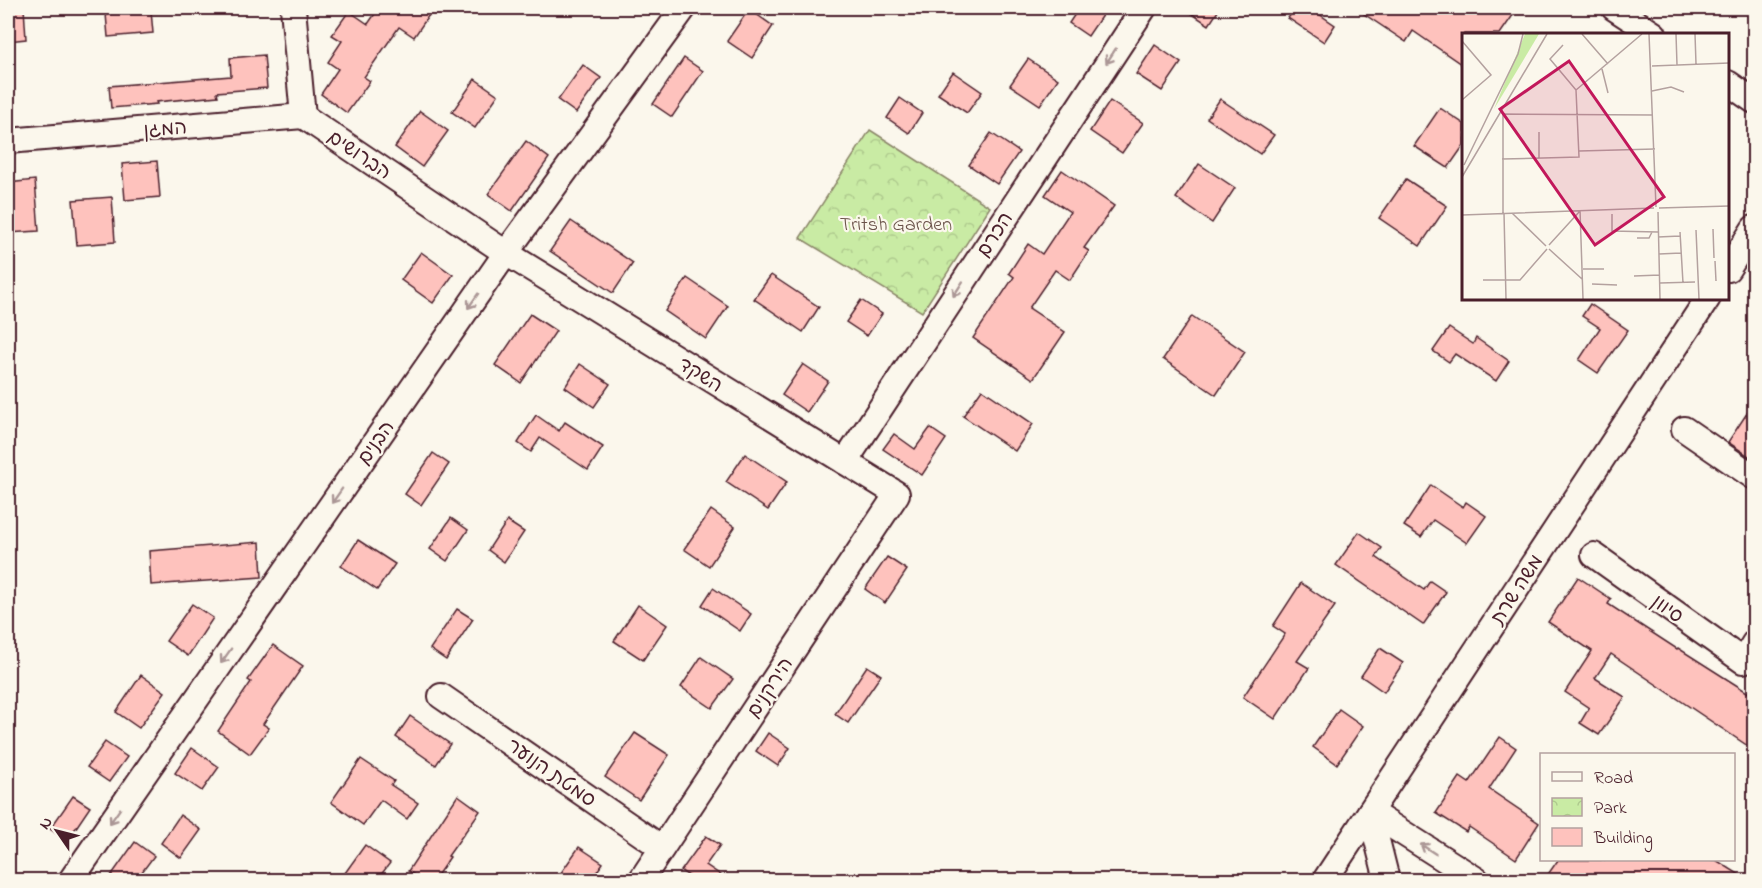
<svg xmlns="http://www.w3.org/2000/svg" width="1762" height="888" font-family="'Indie Flower','Playpen Sans Hebrew',sans-serif">
	<defs>
		<pattern id="park-crowns" width="20" height="18" patternUnits="userSpaceOnUse" patternTransform="scale(1.5)"><rect width="20" height="18" fill="#c9eba4"/><path d="M2 6a3 3 0 1 1 6 0M12 15a3 3 0 1 1 6 0" fill="none" stroke="#aec98d"/></pattern>
	</defs>
	<rect width="100%" height="100%" fill="#fbf7ec"/>
	<filter id="ink" filterUnits="userSpaceOnUse"><feTurbulence type="fractalNoise" baseFrequency=".0167" numOctaves="2"/><feDisplacementMap in="SourceGraphic" scale="12" xChannelSelector="R" yChannelSelector="G"/><feConvolveMatrix kernelMatrix="1 2 1 2 8 2 1 2 1" color-interpolation-filters="sRGB"/></filter>
	<g filter="url(#ink)">
		<path fill="url(#park-crowns)" stroke="#8a8568" stroke-width="1.5" d="M870 130 990 207 922 312 800 238Z"/>
		<g fill="#fec2bd" stroke="#4a1f2b" stroke-width="1.5">
			<path d="M8 8H24L26 39 8 41Z"/>
			<path d="M379 8H430L426 13 429 15 414 37 399 27 364 77 370 81 347 113 321 94 338 69 328 62 342 41 332 35 349 11 368 24Z"/>
			<path d="M1079 8H1107L1088 36 1069 23Z"/>
			<path d="M1183 8H1220L1209 25Z"/>
			<path d="M1296 8H1310L1335 25 1324 42 1288 18Z"/>
			<path d="M1355 8H1518L1500 34H1464V66L1413 31 1406 42Z"/>
			<path d="M749 9 773 26 752 58 727 41Z"/>
			<path d="M151 11 153 33 108 37 106 14Z"/>
			<path d="M1155 45 1181 63 1162 91 1136 74Z"/>
			<path d="M264 55 267 88 217 92 218 96 156 102 157 104 111 108 109 86 231 76 230 58Z"/>
			<path d="M684 58 703 71 672 117 653 104Z"/>
			<path d="M1028 59 1058 79 1040 105 1010 85Z"/>
			<path d="M583 65 601 78 576 113 558 100Z"/>
			<path d="M953 72 982 92 967 113 938 94Z"/>
			<path d="M475 79 498 95 475 128 452 112Z"/>
			<path d="M900 98 922 113 909 133 887 118Z"/>
			<path d="M1220 99 1274 135 1260 154 1207 118Z"/>
			<path d="M1110 101 1143 123 1122 153 1090 131Z"/>
			<path d="M1440 108 1464 124V145L1448 168 1414 146Z"/>
			<path d="M420 111 448 131 422 167 395 147Z"/>
			<path d="M991 133 1019 152 997 184 969 165Z"/>
			<path d="M526 141 549 158 512 211 488 194Z"/>
			<path d="M157 161 160 197 125 200 122 164Z"/>
			<path d="M1199 164 1235 188 1212 223 1176 198Z"/>
			<path d="M1062 170 1114 206 1084 248 1089 251 1070 280 1055 270 1029 308 1065 332 1033 379 973 338 1014 277 1009 273 1028 244 1042 254 1070 212 1045 195Z"/>
			<path d="M1406 179 1447 206 1420 246 1379 218Z"/>
			<path d="M35 180 39 231 8 233V183Z"/>
			<path d="M112 197 115 242 77 245 73 200Z"/>
			<path d="M571 221 633 263 613 293 550 251Z"/>
			<path d="M421 252 453 275 433 303 401 280Z"/>
			<path d="M771 275 819 307 803 332 754 299Z"/>
			<path d="M687 278 728 306 706 339 665 311Z"/>
			<path d="M861 300 882 314 867 336 846 322Z"/>
			<path d="M1590 304 1628 330 1598 373 1579 360 1600 328 1582 316Z"/>
			<path d="M530 314 556 331 521 383 495 365Z"/>
			<path d="M1192 316 1245 352 1216 395 1163 359Z"/>
			<path d="M1449 328 1473 344 1476 338 1509 361 1496 381 1455 354 1449 362 1433 351Z"/>
			<path d="M580 364 610 384 594 407 565 387Z"/>
			<path d="M803 364 828 381 807 412 782 395Z"/>
			<path d="M982 389 1033 424 1015 451 963 416Z"/>
			<path d="M1755 401V460L1728 442Z"/>
			<path d="M536 415 559 431 565 422 603 447 588 470 540 438 531 452 518 443Z"/>
			<path d="M930 428 946 439 922 475 883 449 894 434 915 449Z"/>
			<path d="M433 453 449 464 421 505 405 494Z"/>
			<path d="M745 454 787 482 768 510 726 482Z"/>
			<path d="M1431 485 1463 507 1466 502 1486 516 1467 543 1433 520 1421 537 1404 526Z"/>
			<path d="M711 510 735 527 709 566 684 549Z"/>
			<path d="M451 518 468 530 447 561 430 549Z"/>
			<path d="M507 521 524 532 504 562 488 550Z"/>
			<path d="M1359 532 1382 548 1376 557 1424 590 1430 581 1446 592 1423 625 1336 565Z"/>
			<path d="M358 540 395 564 377 590 341 566Z"/>
			<path d="M260 542 262 577 151 585 149 551Z"/>
			<path d="M887 557 907 570 885 603 865 589Z"/>
			<path d="M1578 577 1611 599 1608 604 1677 649 1678 648 1755 697V736L1748 746 1611 654 1595 678 1625 697 1599 735 1580 723 1589 708 1565 692 1592 651 1548 622Z"/>
			<path d="M1301 583 1335 606 1297 661 1309 668 1275 719 1243 697 1285 634 1273 626Z"/>
			<path d="M713 588 751 614 740 631 702 605Z"/>
			<path d="M192 604 213 618 188 656 166 641Z"/>
			<path d="M638 605 667 625 643 660 614 641Z"/>
			<path d="M457 609 473 619 446 660 430 649Z"/>
			<path d="M273 645 303 666 263 724 269 728 250 754 218 731 251 682 248 680Z"/>
			<path d="M1380 648 1403 663 1384 692 1361 676Z"/>
			<path d="M701 657 733 679 712 708 681 687Z"/>
			<path d="M867 666 881 675 848 723 835 714Z"/>
			<path d="M141 675 165 692 139 728 116 712Z"/>
			<path d="M1339 709 1363 726 1337 764 1313 747Z"/>
			<path d="M410 716 450 744 436 765 396 737Z"/>
			<path d="M635 733 669 755 639 800 605 777Z"/>
			<path d="M768 733 790 748 778 766 756 751Z"/>
			<path d="M1500 737 1516 748 1489 789 1539 823 1516 859 1469 827 1466 832 1436 813 1460 777 1469 783Z"/>
			<path d="M105 742 127 757 109 782 87 767Z"/>
			<path d="M192 748 219 767 202 791 175 773Z"/>
			<path d="M361 759 394 781 391 785 418 803 407 819 381 800 363 825 331 802Z"/>
			<path d="M458 795 480 811 448 856 450 857 434 880H422L408 871Z"/>
			<path d="M73 796 90 807 67 841 50 829Z"/>
			<path d="M180 815 201 830 181 858 161 843Z"/>
			<path d="M706 836 720 845 706 865 728 880H695L681 871Z"/>
			<path d="M135 842 154 856 136 880H108Z"/>
			<path d="M365 845 390 863 377 880H340Z"/>
			<path d="M579 847 603 863 591 880H556Z"/>
			<path d="M1558 860H1716L1748 880H1544Z"/>
		</g>
		<g fill="none" stroke-linecap="round" stroke-linejoin="round">
			<g stroke="#4a1f2b" stroke-width="28">
				<g id="minor">
					<path d="M293 8 303 116 506 253 897 494 641 880"/>
					<path d="M1614 8 1654 34"/>
					<path d="M1728 83 1754 101"/>
					<path d="M8 141 303 116"/>
					<path d="M1728 269 1754 228"/>
					<path d="M1684 429 1754 477"/>
					<path d="M845 462 1144 8"/>
					<path d="M1594 555 1743 661 1754 643"/>
					<path d="M441 696 662 848"/>
					<path d="M1370 812 1477 880"/>
					<path d="M1370 812 1387 880"/>
					<path d="M71 880 506 253 684 8"/>
					<path d="M1325 880 1708 298"/>
				</g>
			</g>
			<use href="#minor" stroke="#fbf7ec" stroke-width="24"/>
		</g>
		<defs><path id="oneway-shaft" d="M-6 0H5M1.5-3L5.5 0L1.5 3" fill="none" stroke-width="1.6" stroke-linecap="round" stroke-linejoin="round" transform="scale(1.5)"/></defs>
		<g stroke="#ab9695">
			<use href="#oneway-shaft" transform="translate(1111 56) rotate(123)"/>
			<use href="#oneway-shaft" transform="translate(958 289) rotate(123)"/>
			<use href="#oneway-shaft" transform="translate(473 301) rotate(125)"/>
			<use href="#oneway-shaft" transform="translate(337 496) rotate(125)"/>
			<use href="#oneway-shaft" transform="translate(226 656) rotate(125)"/>
			<use href="#oneway-shaft" transform="translate(115 816) rotate(125)"/>
			<use href="#oneway-shaft" transform="translate(1428 849) rotate(-147)"/>
		</g>
	</g>
	<g text-anchor="middle" stroke-width="4.5" stroke-linejoin="round" paint-order="stroke">
		<g font-size="20" fill="#4a1f2b" stroke="#fbf7ec">
			<text transform="translate(165 128) rotate(-5)" y="7">המגן</text>
			<text transform="translate(360 154) rotate(34)" y="7">הברושים</text>
			<text transform="translate(994 234) rotate(-57)" y="7">הכרם</text>
			<text transform="translate(701 374) rotate(32)" y="7">השקד</text>
			<text transform="translate(375 442) rotate(-55)" y="7">הבנים</text>
			<text transform="translate(1516 589) rotate(-57)" y="7">משה שרת</text>
			<text transform="translate(1668 608) rotate(35)" y="7">סיוון</text>
			<text transform="translate(769 687) rotate(-57)" y="7">הירקנים</text>
			<text transform="translate(552 772) rotate(35)" y="7">סמטת הנוער</text>
		</g>
		<g font-size="20" fill="#6a5249" stroke="#fbf7ec">
			<text x="896" y="230">Tritsh Garden</text>
		</g>
	</g>
	<g transform="translate(1462 33)">
		<rect width="267" height="267" fill="#fbf7ec"/>
		<path d="M63 1H77L32 76Z" fill="#c9eba4"/>
		<path fill="none" stroke="#b4a19f" stroke-width="1.5" d="M120 1 146 31M187 1 194 174M214 1 215 32M233 1 234 31M0 8 29 42 0 67M101 12 88 26 114 57M190 33 267 30M140 36 146 60M190 58 209 54 222 59M77 99V125M117 118 193 116M40 126 117 124 114 57 180 1M2 132 56 21 61 1M0 144 85 1M197 175 267 173M118 177 121 266M196 179 198 266M41 180V81L191 82M42 180 44 266M50 180 84 213M150 181V198L196 199M0 182 192 175M251 196 252 225M234 197 237 266M218 199 221 250M196 204 218 203M175 205H187L190 199M87 212 118 178M87 216 120 246M197 221 219 220M253 228 254 248M121 236H142M172 243 198 242M21 247H58L85 216M198 250 233 249M130 251 155 252"/>
		<path fill="#c2185b" fill-opacity="0.15" stroke="#c2185b" stroke-width="3" d="M107 28 202 164 133 212 38 76Z"/>
		<rect width="267" height="267" fill="none" stroke="#4a1f2b" stroke-width="3"/>
	</g>
	<rect width="1762" height="888" fill="none" stroke="#fbf7ec" stroke-width="30"/>
	<rect x="15" y="15" width="1732" height="858" fill="none" stroke="#4a1f2b" stroke-width="2" filter="url(#ink)"/>
	<rect x="1540" y="753" width="195" height="108" fill="#fbf7ec" stroke="#b4a19f" stroke-width="1.5"/>
	<rect x="1552" y="772" width="30" height="9" fill="#fbf7ec" stroke="#b4a19f" stroke-width="1.5"/>
	<text x="1594" y="783" font-size="18" fill="#4a1f2b">Road</text>
	<rect x="1552" y="798" width="30" height="18" fill="url(#park-crowns)" stroke="#b4a19f" stroke-width="1.5"/>
	<text x="1594" y="813" font-size="18" fill="#4a1f2b">Park</text>
	<rect x="1552" y="828" width="30" height="18" fill="#fec2bd" stroke="#b4a19f" stroke-width="1.5"/>
	<text x="1594" y="843" font-size="18" fill="#4a1f2b">Building</text>
	<g transform="translate(57 831) rotate(305)" stroke="#fbf7ec" stroke-width="4.5" paint-order="stroke">
	<path d="M0-4.5L10 22L0 15L-10 22Z" fill="#4a1f2b"/>
	<text y="-9" font-size="16" font-weight="bold" text-anchor="middle" fill="#4a1f2b">N</text>
	</g>
</svg>
